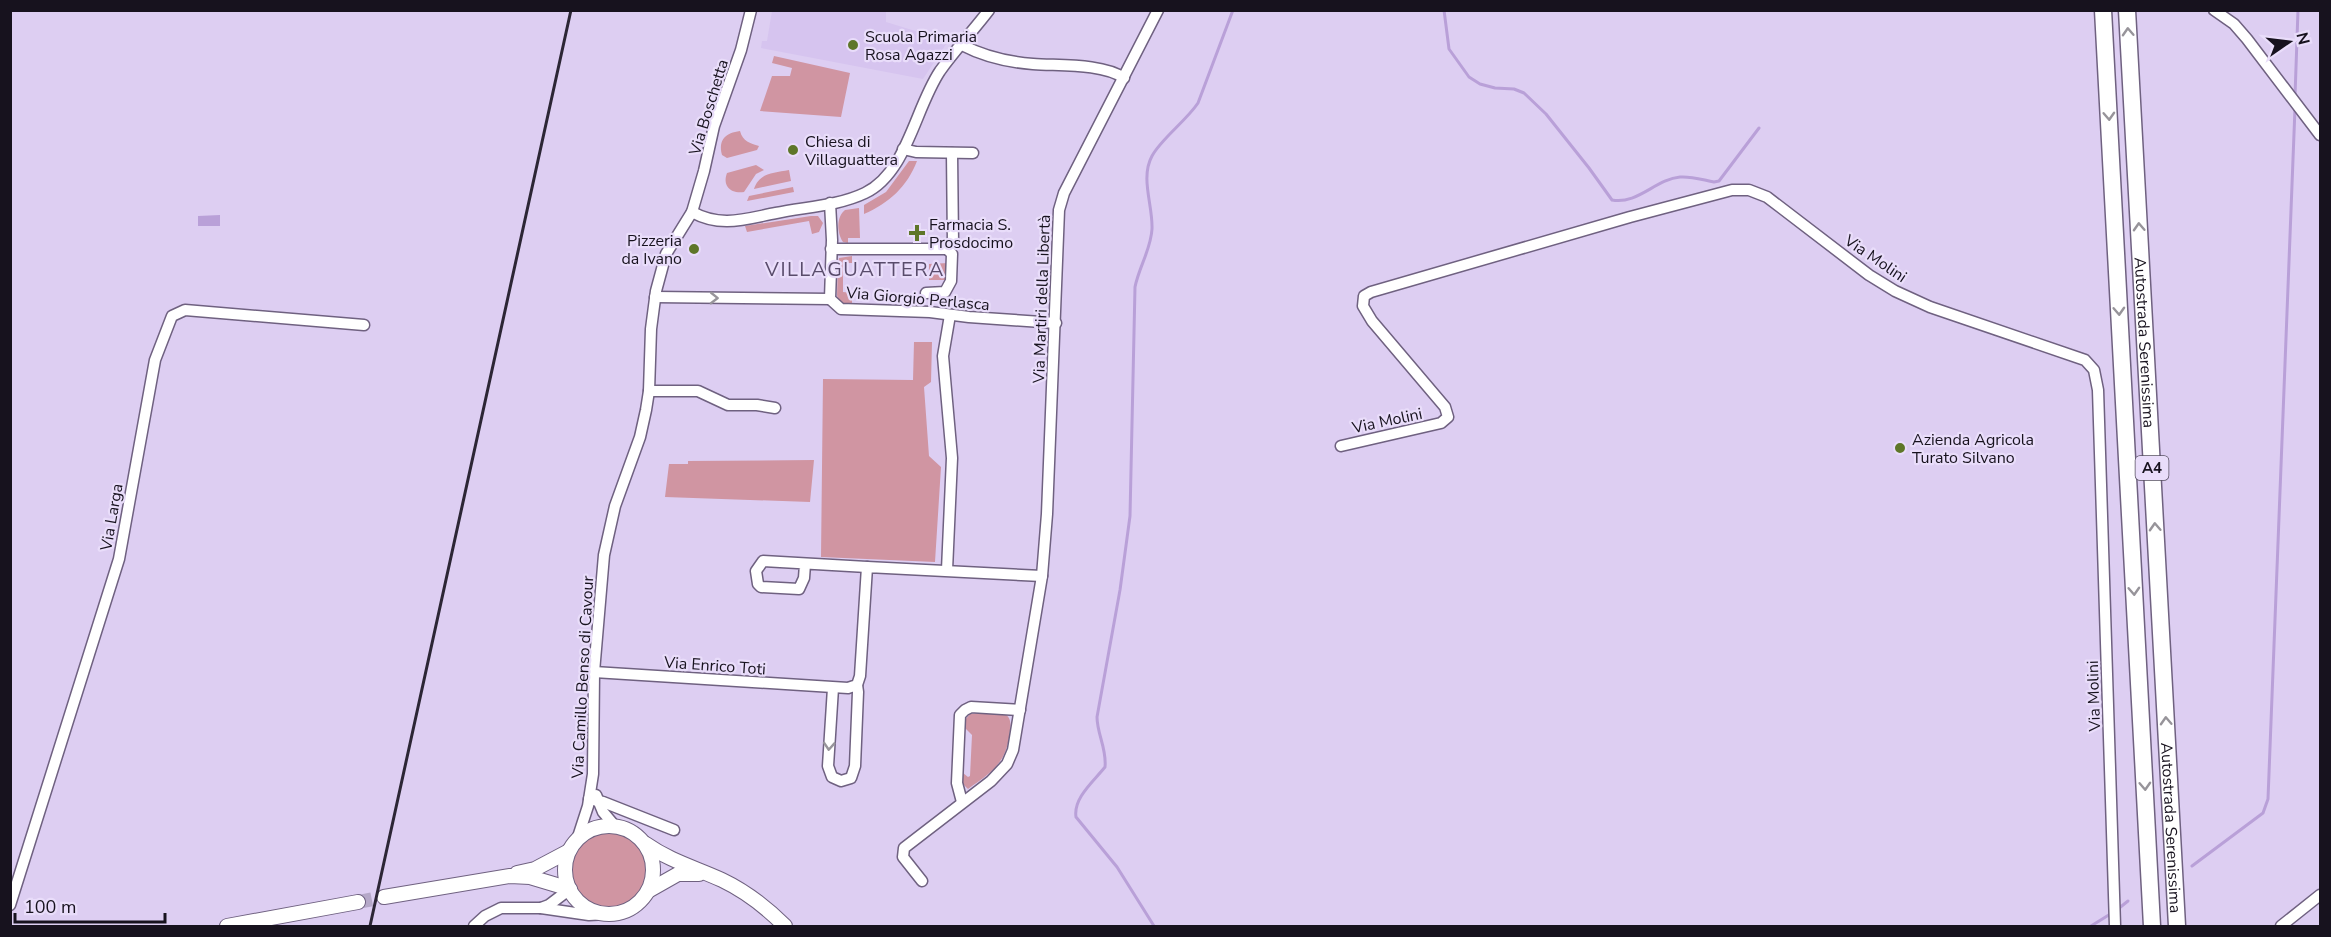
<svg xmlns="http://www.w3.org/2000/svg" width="2331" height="937" font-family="'Nunito Sans',sans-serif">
	<rect width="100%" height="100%" fill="#ddcef2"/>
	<path fill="#d6c4ef" d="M772 11H886V22L948 41 923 79 761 48 762 41H767Z"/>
	<g fill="#d095a2">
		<path d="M774 56 850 73 841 117 760 111 772 76H790L792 68 772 63Z"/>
		<path d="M740 131C743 142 750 143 759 146L757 150 727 158 722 155C718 139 726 133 740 131Z"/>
		<path d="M909 161H917C907 187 889 203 864 214V205L886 192Z"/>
		<path d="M756 165 764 170 756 174 744 192C731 194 722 186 727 173Z"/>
		<path d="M789 170 791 181 754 189C759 173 773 173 789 170Z"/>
		<path d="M793 187 794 192 747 201 749 196Z"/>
		<path d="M859 208 860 238H848V243L843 242C837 233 836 217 845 210Z"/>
		<path d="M811 216H818L823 223 819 232 812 234 809 221 747 232 745 226Z"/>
		<path d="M852 256V263H843V292L852 293V303L844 304 838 300 837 295 838 263 839 258Z"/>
		<path d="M948 263 949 280H929V264Z"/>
		<path d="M914 342H932L931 382 924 387 929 456 941 467 935 562 821 557 823 379 913 380Z"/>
		<path d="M814 460 810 502 665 497 669 464H688V461Z"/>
		<path d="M981 713C987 714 998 712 1004 714 1011 716 1011 725 1010 730 1007 763 993 771 968 789L963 784V773L968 777 970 776 972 735 964 727V721L970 714Z"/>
		<circle cx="609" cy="870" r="38"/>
	</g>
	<path fill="#b9a0d8" d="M220 215V226H198V216Z"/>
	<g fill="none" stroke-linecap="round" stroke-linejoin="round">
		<g stroke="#b9a0d8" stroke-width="3">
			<path d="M1444 10 1449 49 1469 77 1480 84 1495 88 1514 89 1524 93 1546 114 1589 168 1612 200C1637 205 1656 179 1680 177 1691 176 1703 180 1714 182L1719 181 1759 128"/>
			<path d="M2295 96 2298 10"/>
			<path d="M2192 866 2263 813 2268 799 2295 108"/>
			<path d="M2118 909 2128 901"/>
			<path d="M1154 926 1117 867 1076 817C1073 798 1094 781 1105 767 1107 749 1097 734 1097 717L1120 590 1130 516 1135 287C1139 267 1151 249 1152 229 1153 205 1140 178 1152 156 1161 139 1186 121 1198 103L1233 10"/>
			<path d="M2091 926 2112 913"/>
		</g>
		<path stroke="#b5a8c8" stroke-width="14" stroke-dasharray="14 7" stroke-linecap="butt" d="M358 902 384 897"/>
		<g stroke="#6f6180" stroke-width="13">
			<g id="minor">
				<path d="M2214 10 2234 24 2247 39 2320 135"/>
				<path d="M962 45C985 57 1007 62 1033 64 1059 66 1102 63 1124 78"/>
				<path d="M903 149 916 152 973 153"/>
				<path d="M830 203 832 240 830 299 841 309 930 312 969 317 1056 323"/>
				<path d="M692 212C721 228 745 219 776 213 804 207 838 206 865 193 907 173 915 108 940 71 955 50 973 31 989 10"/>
				<path d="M831 249H947L953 244 952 153"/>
				<path d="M926 293 945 292 951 281 952 254 947 249"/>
				<path d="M655 297 830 299"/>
				<path d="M649 391H698L728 405H757L775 408"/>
				<path d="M1341 446 1441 423 1448 417 1445 407 1372 321 1363 306 1364 296 1371 292 1630 217 1732 190H1749L1767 197 1869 275 1895 291 1930 307 2085 360 2094 370 2098 390 2115 926"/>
				<path d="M805 564 804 578 799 589 761 587 758 584 756 571 763 561 867 567"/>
				<path d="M947 570 952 458 943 356 950 315"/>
				<path d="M594 672 848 688 857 685 860 676 867 567 1042 576"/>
				<path d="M833 688 828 766 832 777 841 781 851 778 855 766 858 692 857 685"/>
				<path d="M596 795 603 812 614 825"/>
				<path d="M589 799 603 802 674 830"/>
				<path d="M962 802 957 783 960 715 965 710 971 707 1020 710"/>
				<path d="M577 840 588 806 593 774 594 672 604 555 615 506 640 437 646 410 649 391 651 329 656 291 666 254 692 212 704 171 714 126 741 50 751 10"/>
				<path d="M922 881 903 857 904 848 991 781 1007 764 1013 750 1042 576 1047 514 1059 210 1064 193 1158 10"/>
				<path d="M10 905 119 559 155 360 172 316 185 310 364 325"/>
				<path d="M541 908 549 905 570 889"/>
				<path d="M474 926 485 916 501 908H541L589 915 607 914"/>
				<path d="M2281 926 2320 895"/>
			</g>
		</g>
		<g stroke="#6f6180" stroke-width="16">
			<g id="major">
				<circle cx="609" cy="870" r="44"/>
				<path d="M646 844C670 861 696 868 722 880 745 891 767 908 785 926"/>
				<path d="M517 873 535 869 569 851"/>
				<path d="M648 891 678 874H699"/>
				<path d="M384 897 510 876 530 877 570 889"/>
				<path d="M227 926 358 902"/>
			</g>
		</g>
		<g stroke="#6f6180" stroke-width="19">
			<g id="highway">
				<path d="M2103 10 2152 926"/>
				<path id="s1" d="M2127 10 2177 926"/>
			</g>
		</g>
		<use href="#minor" stroke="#fff" stroke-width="10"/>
		<use href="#major" stroke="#fff" stroke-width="14"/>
		<use href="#highway" stroke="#fff" stroke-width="16"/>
		<path stroke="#2c2635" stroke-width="3" d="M370 926 571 10"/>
	</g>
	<defs><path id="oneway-chevron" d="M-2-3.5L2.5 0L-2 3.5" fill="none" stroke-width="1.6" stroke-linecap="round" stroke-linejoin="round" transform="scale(1.5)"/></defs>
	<g stroke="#97949a">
		<use href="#oneway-chevron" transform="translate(2128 32) rotate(-93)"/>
		<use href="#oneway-chevron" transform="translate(2109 116) rotate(87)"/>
		<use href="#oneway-chevron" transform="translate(2139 227) rotate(-93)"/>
		<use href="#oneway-chevron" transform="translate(714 298) rotate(1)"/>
		<use href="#oneway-chevron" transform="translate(2119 311) rotate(87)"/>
		<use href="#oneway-chevron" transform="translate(2155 527) rotate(-93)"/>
		<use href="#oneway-chevron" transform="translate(2134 591) rotate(87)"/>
		<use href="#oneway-chevron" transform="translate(2166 721) rotate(-93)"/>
		<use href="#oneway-chevron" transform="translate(829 746) rotate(94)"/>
		<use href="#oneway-chevron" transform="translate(2145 786) rotate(87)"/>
	</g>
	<g fill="#5e7628" stroke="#e9ddfa" stroke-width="2">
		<circle cx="853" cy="45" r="6"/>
		<circle cx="793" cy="150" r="6"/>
		<path d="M914 224h6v6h6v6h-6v6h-6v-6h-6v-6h6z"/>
		<circle cx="694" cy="249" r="6"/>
		<circle cx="1900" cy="448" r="6"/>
	</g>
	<g text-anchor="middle" stroke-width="4.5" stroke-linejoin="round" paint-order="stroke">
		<rect fill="#e9ddfa" stroke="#564f60" stroke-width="1.5" x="2135.5" y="456" width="33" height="24" rx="4.5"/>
		<g font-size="15" font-weight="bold" fill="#17121e">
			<text x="2152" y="473">A4</text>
		</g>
		<g font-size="16" fill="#17121e" stroke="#e9ddfa" text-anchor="start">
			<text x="865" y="42">Scuola Primaria<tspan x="865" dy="18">Rosa Agazzi</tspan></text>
			<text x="805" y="147">Chiesa di<tspan x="805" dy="18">Villaguattera</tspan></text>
			<text x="929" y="230">Farmacia S.<tspan x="929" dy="18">Prosdocimo</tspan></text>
			<text x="682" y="246" text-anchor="end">Pizzeria<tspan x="682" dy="18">da Ivano</tspan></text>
			<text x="1912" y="445">Azienda Agricola<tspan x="1912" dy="18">Turato Silvano</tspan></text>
		</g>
		<g font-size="16" fill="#17121e" stroke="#e9ddfa">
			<text transform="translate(708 107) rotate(-73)" y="6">Via Boschetta</text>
			<text transform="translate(1876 258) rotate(34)" y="6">Via Molini</text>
			<text transform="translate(918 298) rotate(5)" y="6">Via Giorgio Perlasca</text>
			<text transform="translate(1041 299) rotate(-88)" y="6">Via Martiri della Libertà</text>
			<text dy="6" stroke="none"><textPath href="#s1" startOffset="333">Autostrada Serenissima</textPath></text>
			<text transform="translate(1387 420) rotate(-12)" y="6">Via Molini</text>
			<text transform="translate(111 517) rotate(-80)" y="6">Via Larga</text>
			<text transform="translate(715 665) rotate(4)" y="6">Via Enrico Toti</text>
			<text transform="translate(582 677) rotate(-87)" y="6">Via Camillo Benso di Cavour</text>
			<text transform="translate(2093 696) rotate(-92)" y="6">Via Molini</text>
			<text dy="6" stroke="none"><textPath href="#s1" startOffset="819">Autostrada Serenissima</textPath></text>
		</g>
		<g font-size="20" letter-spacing="1.5" fill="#594c6b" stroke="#e9ddfa">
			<text x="855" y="276">VILLAGUATTERA</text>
		</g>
	</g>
	<rect width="2331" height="937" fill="none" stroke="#17121e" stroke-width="24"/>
	<g transform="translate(2289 42) rotate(76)" stroke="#e9ddfa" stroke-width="4.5" paint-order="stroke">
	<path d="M0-4.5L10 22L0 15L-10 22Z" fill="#17121e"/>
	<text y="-9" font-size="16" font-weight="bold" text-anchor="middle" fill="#17121e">N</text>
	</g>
	<path d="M15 913v9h150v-9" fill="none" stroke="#17121e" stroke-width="3"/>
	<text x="24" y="913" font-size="18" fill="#17121e" stroke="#e9ddfa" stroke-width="4.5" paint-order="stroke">100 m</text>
</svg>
